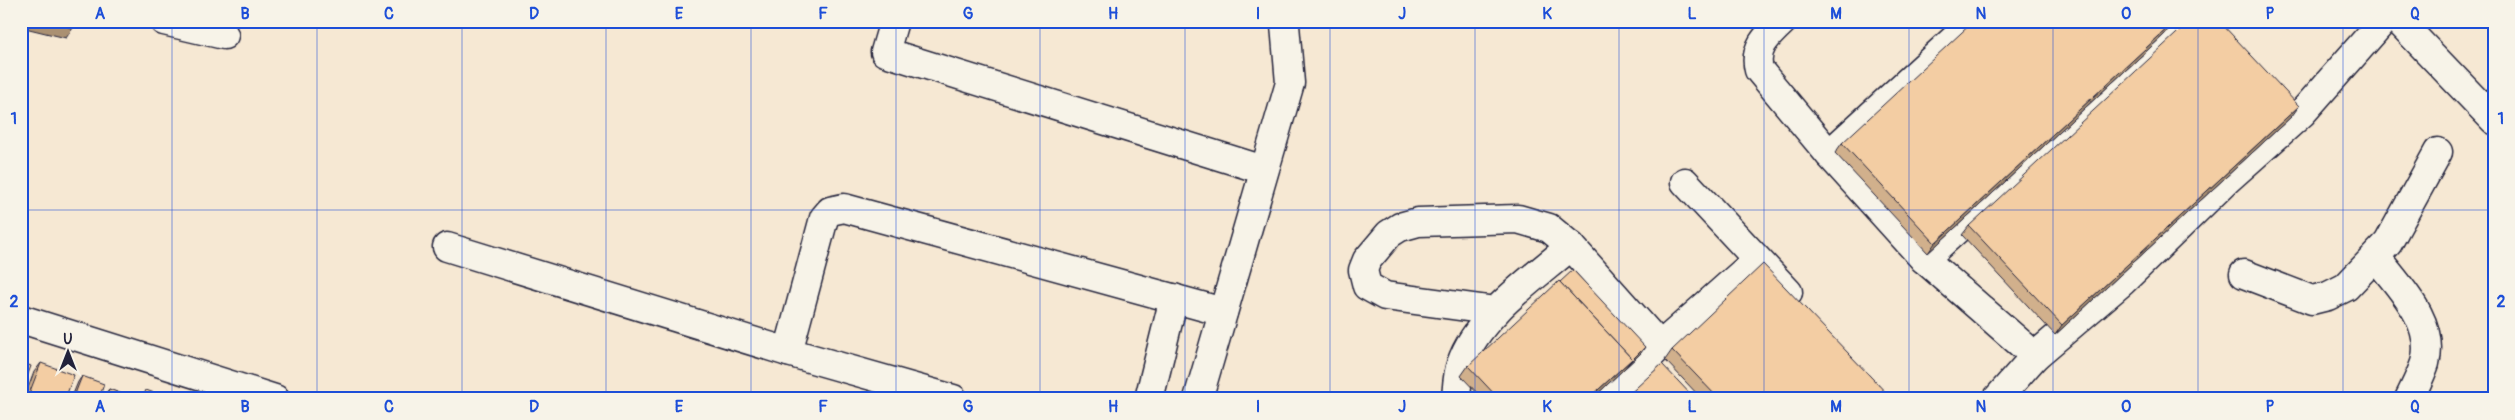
<svg xmlns="http://www.w3.org/2000/svg" width="2515" height="420" font-family="Pangolin,sans-serif">
	<rect width="100%" height="100%" fill="#f6e8d3"/>
	<filter id="ink" filterUnits="userSpaceOnUse"><feTurbulence type="fractalNoise" baseFrequency=".02" numOctaves="2"/><feDisplacementMap in="SourceGraphic" scale="10" xChannelSelector="R" yChannelSelector="G"/><feConvolveMatrix kernelMatrix="1 2 1 2 8 2 1 2 1" color-interpolation-filters="sRGB"/></filter>
	<g filter="url(#ink)">
		<g fill="none" stroke-linecap="round" stroke-linejoin="round">
			<g stroke="#22223b" stroke-width="31">
				<g id="minor">
					<path d="M164 21 224 35"/>
					<path d="M894 21 885 52 1264 170"/>
					<path d="M1783 21C1768 35 1753 48 1759 70L1829 154 1924 259 2035 356"/>
					<path d="M2399 21 2494 120"/>
					<path d="M1829 154 1974 21"/>
					<path d="M1685 182 1788 292"/>
					<path d="M447 247 788 352 953 399"/>
					<path d="M2376 257C2399 287 2436 322 2425 363 2421 375 2415 387 2409 399"/>
					<path d="M1924 259 2187 21"/>
					<path d="M2244 274 2312 300 2328 296 2346 287 2388 243 2438 152"/>
					<path d="M1496 311 1385 296 1367 286 1363 270 1367 260 1389 234 1400 227 1418 222 1518 219 1549 228 1571 246 1660 346"/>
					<path d="M21 319 275 399"/>
					<path d="M788 352 824 218 830 211 844 208 1223 312"/>
					<path d="M1149 399 1174 298"/>
					<path d="M1198 399 1290 83 1285 25 1283 21"/>
					<path d="M1456 399C1457 388 1457 375 1461 364 1477 316 1534 278 1571 246"/>
					<path d="M1606 399 1660 346 1757 260"/>
					<path d="M1997 399 2035 356 2123 281 2228 179 2302 113 2383 21"/>
				</g>
			</g>
			<use href="#minor" stroke="#f7f3e8" stroke-width="28"/>
		</g>
		<g fill="#d1b08c" stroke="#22223b">
			<path d="M2165 34 1928 253 1835 153 1842 143Z"/>
			<path d="M2292 116 2055 335 1962 235 1969 226Z"/>
			<path d="M1672 350 1892 399H1702L1665 360Z"/>
			<path d="M1641 353 1592 399H1483L1461 376 1468 366Z"/>
			<path d="M41 363 65 399H24L34 372Z"/>
			<path d="M82 376 99 399H71L78 382Z"/>
			<path d="M109 389 133 399H103L105 394Z"/>
		</g>
		<g fill="#aa9072" stroke="#22223b">
			<path d="M21 21H45L73 28 66 38 21 27Z"/>
			<path d="M2172 24 2165 34 1928 253 1935 243Z"/>
			<path d="M2299 106 2292 116 2055 335 2062 325Z"/>
			<path d="M1645 347 1641 353 1625 368 1629 363Z"/>
			<path d="M1632 359 1625 368 1592 399H1588Z"/>
		</g>
		<g fill="#f3cda3" stroke="#22223b">
			<path d="M45 21H75L73 28Z"/>
			<path d="M1974 21H2169L2172 24 1935 243 1842 143Z"/>
			<path d="M2190 21H2219L2299 106 2062 325 1969 226Z"/>
			<path d="M1763 264 1892 399H1719L1672 350Z"/>
			<path d="M1573 270 1645 347 1629 363 1632 359 1560 282Z"/>
			<path d="M1559 281 1632 359 1588 399H1499L1468 366Z"/>
			<path d="M21 362 31 366 21 393Z"/>
			<path d="M41 363 74 375 65 399H27Z"/>
			<path d="M1662 364 1695 399H1624Z"/>
			<path d="M82 376 104 384 99 399H73Z"/>
			<path d="M109 389 133 398V399H105Z"/>
			<path d="M146 390 168 398V399H142Z"/>
			<path d="M176 395 187 399H174Z"/>
		</g>
	</g>
	<path fill="none" stroke="#1d4ed8" stroke-width="1" stroke-opacity="0.55" d="M172 21V399M317 21V399M462 21V399M606 21V399M751 21V399M896 21V399M1040 21V399M1185 21V399M1330 21V399M1475 21V399M1619 21V399M1764 21V399M1909 21V399M2053 21V399M2198 21V399M2343 21V399M21 210H2494"/>
	<rect width="2515" height="420" fill="none" stroke="#f7f3e8" stroke-width="55"/>
	<g transform="translate(68 352)" stroke="#f7f3e8" stroke-width="4" paint-order="stroke">
	<path d="M0-4L9 19L0 12L-9 19Z" fill="#22223b"/>
	<text y="-8" font-size="14" font-weight="bold" text-anchor="middle" fill="#22223b">U</text>
	</g>
	<rect x="28" y="28" width="2460" height="364" fill="none" stroke="#1d4ed8" stroke-width="2"/>
	<g font-size="16" text-anchor="middle" font-weight="bold" fill="#1d4ed8">
		<text x="100" y="19">A</text>
		<text x="245" y="19">B</text>
		<text x="389" y="19">C</text>
		<text x="534" y="19">D</text>
		<text x="679" y="19">E</text>
		<text x="823" y="19">F</text>
		<text x="968" y="19">G</text>
		<text x="1113" y="19">H</text>
		<text x="1258" y="19">I</text>
		<text x="1402" y="19">J</text>
		<text x="1547" y="19">K</text>
		<text x="1692" y="19">L</text>
		<text x="1836" y="19">M</text>
		<text x="1981" y="19">N</text>
		<text x="2126" y="19">O</text>
		<text x="2270" y="19">P</text>
		<text x="2415" y="19">Q</text>
		<text x="14" y="124">1</text>
		<text x="2501" y="124">1</text>
		<text x="14" y="307">2</text>
		<text x="2501" y="307">2</text>
		<text x="100" y="412">A</text>
		<text x="245" y="412">B</text>
		<text x="389" y="412">C</text>
		<text x="534" y="412">D</text>
		<text x="679" y="412">E</text>
		<text x="823" y="412">F</text>
		<text x="968" y="412">G</text>
		<text x="1113" y="412">H</text>
		<text x="1258" y="412">I</text>
		<text x="1402" y="412">J</text>
		<text x="1547" y="412">K</text>
		<text x="1692" y="412">L</text>
		<text x="1836" y="412">M</text>
		<text x="1981" y="412">N</text>
		<text x="2126" y="412">O</text>
		<text x="2270" y="412">P</text>
		<text x="2415" y="412">Q</text>
	</g>
</svg>
